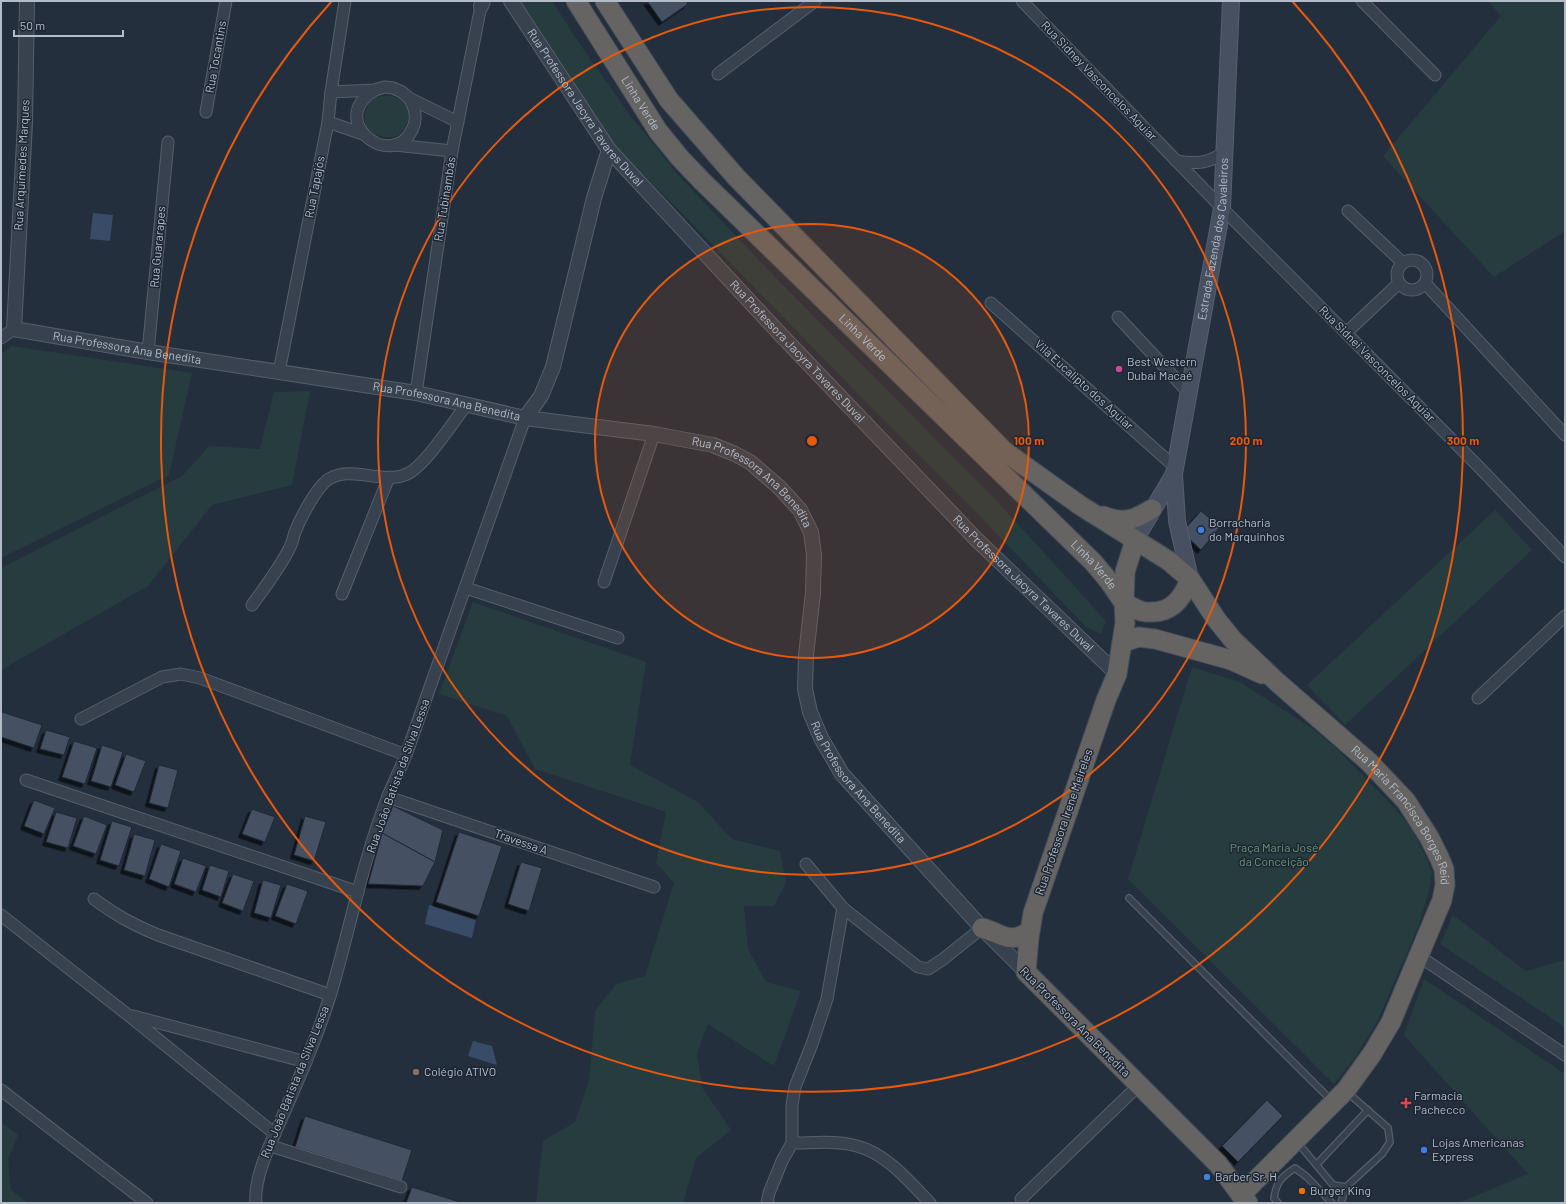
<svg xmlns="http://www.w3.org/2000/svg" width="1566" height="1204" font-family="Barlow,sans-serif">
	<defs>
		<filter id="shadow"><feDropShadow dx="-3.5" dy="3.5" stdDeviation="0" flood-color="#0009"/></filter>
	</defs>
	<rect width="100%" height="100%" fill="#242f3e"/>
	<g fill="#263c3f">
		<path d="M520 1H552L579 43 630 115 678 175 775 277 996 500 1106 621 1101 634 1086 627 976 512 863 399 672 203 608 141 567 71Z"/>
		<path d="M1488 1H1565V231L1494 277 1383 156 1501 16Z"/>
		<path d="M385 96C392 96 401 97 405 103 413 115 407 132 394 137 391 138 387 137 385 137 379 136 372 134 368 129 361 120 366 102 376 97 379 96 383 96 385 96Z"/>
		<path d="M12 346 192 373 169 475 1 558V354Z"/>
		<path d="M310 391 292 485 212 505 148 586 1 670V568L182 476 209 446 260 449 274 392Z"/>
		<path d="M1495 510 1532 550 1345 725 1307 685Z"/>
		<path d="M473 602 646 662 630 765 698 802 732 839 780 851 786 882 774 906H744L748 949 766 982 801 991 774 1066 708 1024 697 1053 702 1087 731 1130 696 1158 683 1203H536L543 1141 575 1122 589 1081 595 1011 616 984 645 976 674 883 656 863 666 812 535 769 507 716 439 694Z"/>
		<path d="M1192 667 1240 682 1312 728 1338 750 1389 802 1412 829 1426 857 1432 872 1429 891 1419 925 1377 1022 1354 1059 1334 1084 1128 879Z"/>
		<path d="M1453 915 1526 971 1565 960V1027L1440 944Z"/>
		<path d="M1424 979 1565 1074V1203H1458L1528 1174 1404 1035Z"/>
		<path d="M1 1122 18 1135 8 1159 11 1190 28 1203H1Z"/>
	</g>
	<g fill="#394c67">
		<path d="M93 213 113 215 110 241 90 239Z"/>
		<path d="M429 905 476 919 472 938 425 924Z"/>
		<path d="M473 1041 492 1046 497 1065 468 1056Z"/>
	</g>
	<g fill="#455162" stroke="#1f2835" filter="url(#shadow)">
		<path d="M647 1H686L688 4 662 22Z"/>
		<path d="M1201 511 1220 527 1201 550 1182 532Z"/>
		<path d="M2 712 42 725 34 748 1 737V716Z"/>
		<path d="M46 730 70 737 64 755 40 749Z"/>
		<path d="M74 741 97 748 85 784 62 777Z"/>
		<path d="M102 745 123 752 111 787 91 781Z"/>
		<path d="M126 754 146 761 134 792 115 785Z"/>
		<path d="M159 765 178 770 168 808 149 803Z"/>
		<path d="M34 800 55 808 44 834 24 826Z"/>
		<path d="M393 806 443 830 435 862 382 833Z"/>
		<path d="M252 809 275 817 265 842 242 834Z"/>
		<path d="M56 812 77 818 68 848 46 842Z"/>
		<path d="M84 816 107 825 96 854 73 846Z"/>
		<path d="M305 816 326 822 314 861 294 855Z"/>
		<path d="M112 821 132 827 119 866 100 860Z"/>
		<path d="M459 832 502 846 479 916 436 902Z"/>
		<path d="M382 833 435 862 423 886 368 884Z"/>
		<path d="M134 834 155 840 145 876 124 870Z"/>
		<path d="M161 844 181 851 169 887 149 879Z"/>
		<path d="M183 858 206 866 196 892 174 884Z"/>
		<path d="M521 862 542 868 529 911 508 904Z"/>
		<path d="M210 865 229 871 221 897 202 890Z"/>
		<path d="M233 874 254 881 243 911 222 903Z"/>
		<path d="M263 880 281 885 271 918 254 913Z"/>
		<path d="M287 884 308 891 296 924 275 916Z"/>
		<path d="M1267 1100 1283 1116 1238 1162 1222 1146Z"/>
		<path d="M305 1116 412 1150 402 1181 295 1147Z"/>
		<path d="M412 1187 463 1203H406Z"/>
	</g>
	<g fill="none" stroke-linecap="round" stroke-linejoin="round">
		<g stroke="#565f6c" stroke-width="8">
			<g id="service">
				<path d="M1129 898 1332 1101"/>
				<path d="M1298 1143 1333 1185 1346 1187 1382 1154 1390 1142 1388 1128 1347 1092"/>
				<path d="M1317 1164 1368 1110"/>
				<path d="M1278 1203 1274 1198C1276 1183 1281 1177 1295 1168L1307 1177 1332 1203"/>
				<path d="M1341 1203 1346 1187"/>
			</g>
		</g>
		<g stroke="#565f6c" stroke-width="13">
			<g id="minor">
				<path d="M1022 1 1222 208 1479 467 1565 557"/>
				<path d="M1362 1 1435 75"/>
				<path d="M718 74 815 1"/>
				<path d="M375 90C325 120 391 172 412 130 418 118 415 108 409 98"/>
				<path d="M331 92 375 90 384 87 393 88 402 92 409 98 458 122"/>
				<path d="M206 112 226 1"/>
				<path d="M328 122 363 134"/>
				<path d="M395 145 452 151"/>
				<path d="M1176 161C1195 164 1210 164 1225 151"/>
				<path d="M1348 211 1403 263"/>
				<circle cx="1412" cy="275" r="15"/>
				<path d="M1425 283 1565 435"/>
				<path d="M991 303 1176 468"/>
				<path d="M1118 317 1188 392"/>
				<path d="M1346 333 1399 283"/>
				<path d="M1 338 14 329"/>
				<path d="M148 352 168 142"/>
				<path d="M279 372 328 122 331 92 345 1"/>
				<path d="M416 393 452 151 481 6"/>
				<path d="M604 582 654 434"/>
				<path d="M466 588 618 638"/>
				<path d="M342 594 389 477"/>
				<path d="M252 605C265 587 279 569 289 549 292 544 293 538 295 532 300 519 317 486 329 479 352 465 383 485 407 474 425 466 454 421 467 404"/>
				<path d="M1478 698 1565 616"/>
				<path d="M81 719 162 677 181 674 200 678 406 755"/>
				<path d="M26 780 358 892"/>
				<path d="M388 797 654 887"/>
				<path d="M806 864 843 908 918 967 928 969 942 960 982 928"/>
				<path d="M94 899C117 916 132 924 158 935L330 995"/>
				<path d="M1 915 128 1015 275 1134"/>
				<path d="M1419 956 1565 1055"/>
				<path d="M133 1016 306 1062"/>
				<path d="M1 1090 147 1203"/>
				<path d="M792 1143C813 1143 837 1140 857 1146 887 1154 909 1181 930 1203"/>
				<path d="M271 1146 401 1187"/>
				<path d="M1021 1199 1138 1086"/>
				<path d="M256 1203C253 1175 276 1132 287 1106 303 1069 319 1032 331 993 350 928 363 860 388 796 394 782 400 769 406 755L525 418"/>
				<path d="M767 1203 769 1193 782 1161 792 1143V1105L795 1087 812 1044 827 999 843 908"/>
			</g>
		</g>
		<g stroke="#565f6c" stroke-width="16">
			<g id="tertiary">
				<path id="s1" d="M27 1 25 123 14 329 148 352 416 393 525 418 654 434 713 445 735 454 750 462 779 487 800 510 811 532 814 555 813 593 806 655 805 689 810 712 821 738 842 774 982 928 1026 972"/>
				<path id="s2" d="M511 1 609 150 781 335 976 539 1117 674"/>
				<path d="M481 6 483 1"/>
				<path d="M525 418 541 396 553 367 594 198 609 150"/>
			</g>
		</g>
		<g stroke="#565f6c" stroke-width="18">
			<g id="secondary">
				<path d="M1135 540 1174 474"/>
				<path id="s3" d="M1190 579 1177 521 1174 474 1222 208 1231 1"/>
			</g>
		</g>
		<g stroke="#434c59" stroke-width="21">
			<g id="trunk">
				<path id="s4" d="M576 1 658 131 680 158 702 181 1093 562 1109 581 1124 603 1125 623 1117 674 1106 700 1033 913 1029 938 1026 972 1218 1164 1241 1195 1248 1203"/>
				<path id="s5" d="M605 1 669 100 736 177 1004 451 1081 506 1169 561 1190 579 1216 619 1233 640 1277 682 1369 762 1406 801 1429 837 1439 857 1444 869 1445 885 1442 900 1391 1022 1372 1054 1346 1090 1241 1195"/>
				<path d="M1103 516C1124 524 1134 520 1152 509"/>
				<path d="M1135 540 1125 572 1124 603C1129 605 1135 609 1141 611 1143 612 1147 612 1150 612 1172 613 1183 598 1190 579"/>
				<path d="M1122 643 1138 637 1155 639 1231 660 1262 674"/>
				<path d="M982 928C1004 934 1008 945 1030 931"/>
			</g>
		</g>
		<use href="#service" stroke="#38414e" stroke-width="5.5"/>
		<use href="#minor" stroke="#38414e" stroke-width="11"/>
		<use href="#tertiary" stroke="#38414e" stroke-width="14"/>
		<use href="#secondary" stroke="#465061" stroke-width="16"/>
		<use href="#trunk" stroke="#656462" stroke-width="19"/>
	</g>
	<circle cx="812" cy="441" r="217" fill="#e8590c" fill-opacity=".12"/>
	<g fill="none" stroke="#e8590c" stroke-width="2">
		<circle cx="812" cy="441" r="217"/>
		<circle cx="812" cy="441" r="434"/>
		<path d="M1292 1A651 651 0 1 1 332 1"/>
	</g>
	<circle fill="#d1479c" stroke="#1d2633" stroke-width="1.5" cx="1119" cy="369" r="4"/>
	<g fill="#3f7fe0" stroke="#1d2633" stroke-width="1.5">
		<circle cx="1201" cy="530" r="4"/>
		<circle cx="1424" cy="1150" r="4"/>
		<circle cx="1207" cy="1177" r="4"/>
	</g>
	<circle fill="#8d6e63" stroke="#1d2633" stroke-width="1.5" cx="416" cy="1072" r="4"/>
	<path fill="#e0444e" stroke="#1d2633" stroke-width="1.5" d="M1404 1097h4v4h4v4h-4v4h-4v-4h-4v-4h4z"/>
	<circle fill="#e8710a" stroke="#1d2633" stroke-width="1.5" cx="1302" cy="1191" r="4"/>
	<g text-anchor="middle" stroke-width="3" stroke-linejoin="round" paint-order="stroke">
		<g font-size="12" fill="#b4bcc9" stroke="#1d2633">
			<text transform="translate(216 57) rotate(-80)" y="4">Rua Tocantins</text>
			<text transform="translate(1099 81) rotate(46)" y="4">Rua Sidney Vasconcelos Aguiar</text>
			<text dy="4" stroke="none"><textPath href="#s4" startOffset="121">Linha Verde</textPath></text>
			<text dy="4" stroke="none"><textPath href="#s2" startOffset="130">Rua Professora Jacyra Tavares Duval</textPath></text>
			<text transform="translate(22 165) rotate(-87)" y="4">Rua Arquimedes Marques</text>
			<text transform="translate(315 187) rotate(-79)" y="4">Rua Tapajós</text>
			<text transform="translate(445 199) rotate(-81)" y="4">Rua Tubinambás</text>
			<text dy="4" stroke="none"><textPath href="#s3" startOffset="345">Estrada Fazenda dos Cavaleiros</textPath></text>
			<text transform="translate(158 247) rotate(-85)" y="4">Rua Guararapes</text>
			<text dy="4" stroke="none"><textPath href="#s4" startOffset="445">Linha Verde</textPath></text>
			<text dy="4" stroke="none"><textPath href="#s1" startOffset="443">Rua Professora Ana Benedita</textPath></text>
			<text dy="4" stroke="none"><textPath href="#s2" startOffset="454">Rua Professora Jacyra Tavares Duval</textPath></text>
			<text transform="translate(1377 364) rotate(45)" y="4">Rua Sidnei Vasconcelos Aguiar</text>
			<text transform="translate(1084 385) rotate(42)" y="4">Vila Eucalipto dos Aguiar</text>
			<text dy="4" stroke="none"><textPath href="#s1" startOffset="767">Rua Professora Ana Benedita</textPath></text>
			<text dy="4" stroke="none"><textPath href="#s1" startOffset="1091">Rua Professora Ana Benedita</textPath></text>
			<text dy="4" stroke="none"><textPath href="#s4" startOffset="769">Linha Verde</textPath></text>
			<text dy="4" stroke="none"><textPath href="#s2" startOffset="778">Rua Professora Jacyra Tavares Duval</textPath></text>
			<text transform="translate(398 776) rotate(-70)" y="4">Rua João Batista da Silva Lessa</text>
			<text dy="4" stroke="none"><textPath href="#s1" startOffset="1439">Rua Professora Ana Benedita</textPath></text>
			<text dy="4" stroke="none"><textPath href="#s5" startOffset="1150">Rua Maria Francisca Borges Reid</textPath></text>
			<text transform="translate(1064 822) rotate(-71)" y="4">Rua Professora Irene Meireles</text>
			<text transform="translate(521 842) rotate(19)" y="4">Travessa A</text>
			<text transform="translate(1075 1022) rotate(45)" y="4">Rua Professora Ana Benedita</text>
			<text transform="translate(295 1082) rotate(-68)" y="4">Rua João Batista da Silva Lessa</text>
		</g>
		<g font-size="12" fill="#b4bcc9" stroke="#1d2633" text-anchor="start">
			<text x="1127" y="366">Best Western<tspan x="1127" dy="14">Dubai Macaé</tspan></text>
			<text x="1209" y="527">Borracharia<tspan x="1209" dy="14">do Marquinhos</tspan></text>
			<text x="424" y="1076">Colégio ATIVO</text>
			<text x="1414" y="1100">Farmacia<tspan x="1414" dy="14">Pachecco</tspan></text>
			<text x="1432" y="1147">Lojas Americanas<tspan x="1432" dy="14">Express</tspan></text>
			<text x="1215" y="1181">Barber Sr. H</text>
			<text x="1310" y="1195">Burger King</text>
		</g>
		<g font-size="12" fill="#6b9a76" stroke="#1d2633">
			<text x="1274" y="852">Praça Maria José<tspan x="1274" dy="14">da Conceição</tspan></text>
		</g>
	</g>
	<circle cx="812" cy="441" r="6" fill="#e8590c" stroke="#1d2633" stroke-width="2"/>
	<g font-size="12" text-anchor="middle" font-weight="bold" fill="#e8590c" stroke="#1d2633" stroke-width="3" stroke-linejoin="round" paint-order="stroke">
		<text x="1029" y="445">100 m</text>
		<text x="1246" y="445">200 m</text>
		<text x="1463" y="445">300 m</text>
	</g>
	<rect width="1566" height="1204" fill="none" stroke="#b4bcc9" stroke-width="4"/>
	<path d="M14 30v6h109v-6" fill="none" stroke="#b4bcc9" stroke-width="2"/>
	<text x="20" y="30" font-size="12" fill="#b4bcc9" stroke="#1d2633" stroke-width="3" paint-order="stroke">50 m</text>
</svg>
